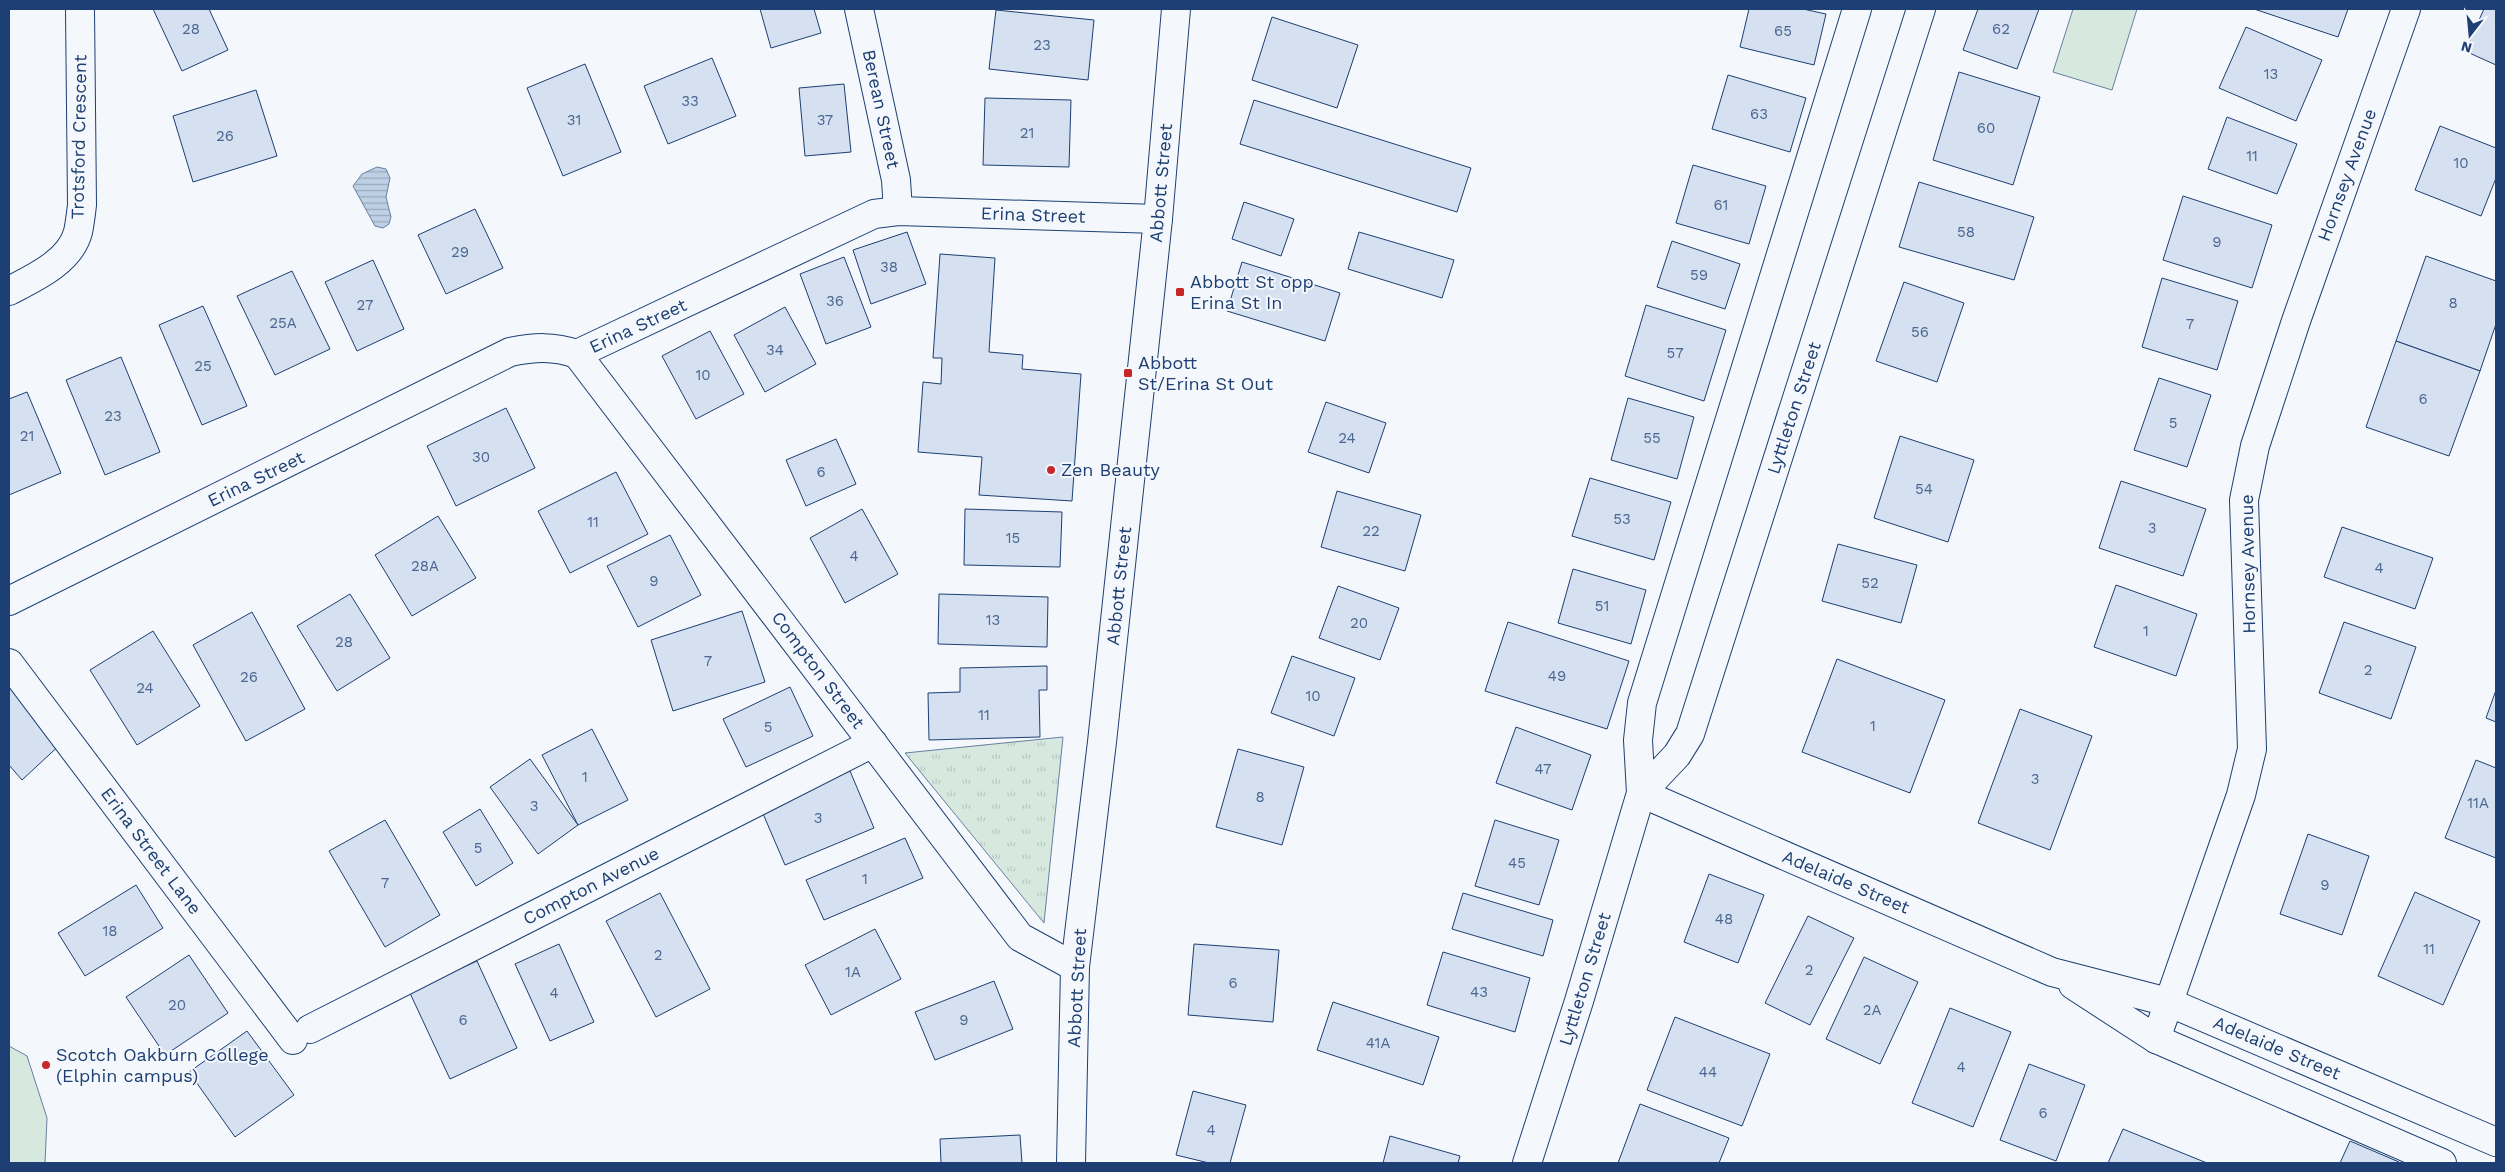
<svg xmlns="http://www.w3.org/2000/svg" width="2505" height="1172" font-family="'Work Sans',sans-serif">
	<defs>
		<pattern id="park-tufts" width="24" height="20" patternUnits="userSpaceOnUse" patternTransform="scale(1.25)"><rect width="24" height="20" fill="#d7e8df"/><path d="M3 7l-1-3M5 7V3M7 7l1-3M15 17l-1-3M17 17v-4M19 17l1-3" fill="none" stroke="#b8c8c3"/></pattern>
		<pattern id="water-rules" width="6" height="5" patternUnits="userSpaceOnUse" patternTransform="scale(1.25)"><rect width="6" height="5" fill="#bed0e5"/><path d="M0 2.5h6" fill="none" stroke="#9aaabe"/></pattern>
	</defs>
	<rect width="100%" height="100%" fill="#f4f7fb"/>
	<path fill="url(#park-tufts)" stroke="#687fa3" d="M1063 737 1044 923 905 753Z"/>
	<g fill="#d7e8df" stroke="#687fa3">
		<path d="M2073 9H2137L2112 90 2053 72Z"/>
		<path d="M9 1046 27 1056 47 1118 45 1163H9Z"/>
	</g>
	<path fill="url(#water-rules)" stroke="#687fa3" d="M377 167 386 169 390 178 386 197 391 217 389 224 383 228 375 226 353 186 362 174Z"/>
	<g fill="#d5e0f0" stroke="#1d3f73">
		<path d="M153 9H209L228 50 182 71Z"/>
		<path d="M760 9H814L821 33 771 48Z"/>
		<path d="M1749 9H1803L1826 14 1814 65 1740 47Z"/>
		<path d="M1978 9H2039L2017 69 1963 50Z"/>
		<path d="M2254 9H2348L2338 37Z"/>
		<path d="M2484 9H2496V65L2465 51Z"/>
		<path d="M996 10 1094 20 1088 80 989 69Z"/>
		<path d="M1272 17 1358 45 1337 108 1252 80Z"/>
		<path d="M2246 27 2322 60 2296 121 2219 88Z"/>
		<path d="M712 58 736 116 668 144 644 86Z"/>
		<path d="M585 64 621 152 563 176 527 88Z"/>
		<path d="M1959 72 2040 97 2013 185 1933 160Z"/>
		<path d="M1728 75 1806 98 1790 152 1712 129Z"/>
		<path d="M844 84 851 152 805 156 799 88Z"/>
		<path d="M256 90 277 156 193 182 173 116Z"/>
		<path d="M985 98 1071 100 1069 167 983 165Z"/>
		<path d="M1254 100 1471 168 1457 212 1240 144Z"/>
		<path d="M2227 117 2297 144 2277 194 2208 169Z"/>
		<path d="M2440 126 2496 148V178L2481 216 2415 190Z"/>
		<path d="M1693 165 1766 186 1749 244 1676 223Z"/>
		<path d="M1919 182 2034 217 2014 280 1899 247Z"/>
		<path d="M2183 196 2272 225 2252 288 2163 260Z"/>
		<path d="M1244 202 1294 219 1281 256 1232 239Z"/>
		<path d="M475 209 503 268 446 294 418 235Z"/>
		<path d="M907 232 926 284 871 304 853 250Z"/>
		<path d="M1359 232 1454 260 1442 298 1348 269Z"/>
		<path d="M1672 241 1740 264 1725 309 1657 287Z"/>
		<path d="M940 254 995 258 989 352 1023 355 1022 369 1081 374 1072 501 979 495 982 457 918 452 923 382 941 384 942 358H933Z"/>
		<path d="M2426 256 2496 281V324L2480 371 2396 341Z"/>
		<path d="M844 257 871 327 826 344 800 274Z"/>
		<path d="M373 260 404 329 357 351 325 282Z"/>
		<path d="M1242 262 1340 293 1325 341 1227 311Z"/>
		<path d="M292 271 330 349 275 375 237 296Z"/>
		<path d="M2162 278 2238 301 2217 370 2142 347Z"/>
		<path d="M1904 282 1964 303 1937 382 1876 361Z"/>
		<path d="M1646 305 1726 330 1704 401 1625 376Z"/>
		<path d="M203 306 247 406 202 425 159 325Z"/>
		<path d="M785 307 816 364 765 392 734 335Z"/>
		<path d="M710 331 744 394 696 419 662 356Z"/>
		<path d="M2396 341 2480 371 2449 456 2366 427Z"/>
		<path d="M121 357 160 452 105 475 66 380Z"/>
		<path d="M2159 378 2211 395 2187 467 2134 450Z"/>
		<path d="M27 392 61 473 9 495V399Z"/>
		<path d="M1628 398 1694 417 1677 479 1611 460Z"/>
		<path d="M1326 402 1386 423 1369 473 1308 452Z"/>
		<path d="M506 408 535 468 456 506 427 446Z"/>
		<path d="M1900 436 1974 460 1948 542 1874 518Z"/>
		<path d="M836 439 856 484 806 506 786 460Z"/>
		<path d="M616 472 648 534 570 573 538 511Z"/>
		<path d="M1590 478 1671 502 1654 560 1572 536Z"/>
		<path d="M2121 481 2206 509 2183 576 2099 548Z"/>
		<path d="M1337 491 1421 515 1405 571 1321 547Z"/>
		<path d="M862 509 898 574 845 603 810 538Z"/>
		<path d="M965 509 1062 512 1060 567 964 565Z"/>
		<path d="M438 516 476 578 412 616 375 555Z"/>
		<path d="M2342 527 2433 558 2415 609 2324 577Z"/>
		<path d="M670 535 701 595 638 627 607 566Z"/>
		<path d="M1838 544 1917 565 1901 623 1822 601Z"/>
		<path d="M1573 569 1646 590 1631 644 1558 623Z"/>
		<path d="M2116 585 2197 614 2176 676 2094 647Z"/>
		<path d="M1338 586 1399 608 1380 660 1319 638Z"/>
		<path d="M350 594 390 658 337 691 297 626Z"/>
		<path d="M939 594 1048 597 1047 647 938 644Z"/>
		<path d="M742 611 765 682 673 711 651 640Z"/>
		<path d="M252 612 305 709 246 741 193 645Z"/>
		<path d="M1508 622 1629 661 1607 729 1485 691Z"/>
		<path d="M2344 622 2416 647 2391 719 2319 693Z"/>
		<path d="M153 631 200 706 137 745 90 670Z"/>
		<path d="M1292 656 1355 678 1334 736 1271 713Z"/>
		<path d="M1837 659 1945 700 1910 793 1802 752Z"/>
		<path d="M1047 666V690H1039L1040 737 929 740 928 693 960 692V668Z"/>
		<path d="M9 682 64 741 22 780 9 765Z"/>
		<path d="M790 687 813 736 746 767 723 719Z"/>
		<path d="M2496 690V722L2486 718Z"/>
		<path d="M2020 709 2092 736 2050 850 1978 823Z"/>
		<path d="M1516 727 1591 755 1572 810 1496 783Z"/>
		<path d="M592 729 628 800 578 825 542 755Z"/>
		<path d="M1238 749 1304 767 1282 845 1216 827Z"/>
		<path d="M530 759 578 825 538 854 490 787Z"/>
		<path d="M2476 760 2496 768V858L2445 838Z"/>
		<path d="M850 771 874 828 785 865 761 809Z"/>
		<path d="M480 809 513 863 476 886 443 832Z"/>
		<path d="M385 820 440 915 385 947 329 851Z"/>
		<path d="M1495 820 1559 840 1539 905 1475 886Z"/>
		<path d="M2308 834 2369 856 2342 935 2280 914Z"/>
		<path d="M905 838 923 878 824 920 806 880Z"/>
		<path d="M1709 874 1764 895 1738 963 1684 942Z"/>
		<path d="M136 885 163 928 85 976 58 933Z"/>
		<path d="M2415 892 2480 921 2443 1005 2378 976Z"/>
		<path d="M660 893 710 989 656 1017 606 921Z"/>
		<path d="M1463 893 1553 920 1543 956 1452 929Z"/>
		<path d="M1808 916 1854 938 1810 1025 1765 1003Z"/>
		<path d="M875 929 901 979 831 1015 805 965Z"/>
		<path d="M559 944 594 1022 550 1041 515 964Z"/>
		<path d="M1194 944 1279 950 1273 1022 1188 1015Z"/>
		<path d="M1443 952 1530 978 1515 1032 1427 1005Z"/>
		<path d="M189 955 228 1013 165 1055 126 997Z"/>
		<path d="M1864 957 1918 982 1880 1064 1826 1039Z"/>
		<path d="M477 961 517 1048 450 1079 409 991Z"/>
		<path d="M994 981 1013 1029 935 1060 915 1012Z"/>
		<path d="M1333 1002 1439 1037 1423 1085 1317 1050Z"/>
		<path d="M1950 1008 2011 1032 1973 1127 1912 1103Z"/>
		<path d="M1675 1017 1770 1054 1742 1126 1647 1090Z"/>
		<path d="M247 1031 294 1095 235 1137 189 1072Z"/>
		<path d="M2029 1064 2085 1085 2056 1161 2000 1140Z"/>
		<path d="M1193 1091 1246 1105 1230 1163H1209L1176 1155Z"/>
		<path d="M1640 1104 1729 1138 1719 1163H1618Z"/>
		<path d="M2123 1129 2207 1163H2108Z"/>
		<path d="M1020 1135 1022 1163H941L940 1139Z"/>
		<path d="M1390 1136 1460 1156 1458 1163H1383Z"/>
		<path d="M2350 1141 2399 1162V1163H2340Z"/>
	</g>
	<g fill="none" stroke-linecap="round" stroke-linejoin="round">
		<g stroke="#1d3f73" stroke-width="30">
			<g id="minor">
				<path d="M859 9 896 180 898 211"/>
				<path d="M9 291C34 278 70 262 78 232 80 223 81 213 82 205L80 9"/>
				<path d="M577 354 1020 937 1075 967"/>
				<path d="M9 601 510 352C535 347 553 346 577 354L874 214 898 211 1158 219"/>
				<path d="M9 663 293 1040"/>
				<path d="M1641 793 2052 972 2168 1002 2496 1142"/>
				<path d="M1641 793 1677 755 1690 734 1921 9"/>
				<path d="M2073 985 2156 1039 2442 1163"/>
				<path d="M310 1029 873 743"/>
				<path d="M2156 1039 2241 795 2252 749 2244 500 2255 446 2296 321 2406 9"/>
				<path d="M1071 1163 1075 967 1102 742 1158 219 1176 9"/>
				<path d="M1527 1163 1579 1001 1641 793 1638 740 1642 703 1857 9"/>
			</g>
		</g>
		<use href="#minor" stroke="#f4f7fb" stroke-width="28"/>
	</g>
	<g fill="#c62828" stroke="#f4f7fb" stroke-width="2">
		<rect x="1175" y="287" width="10" height="10" rx="2.5"/>
		<rect x="1123" y="368" width="10" height="10" rx="2.5"/>
		<circle cx="1051" cy="470" r="5"/>
		<circle cx="46" cy="1065" r="5"/>
	</g>
	<g text-anchor="middle" stroke-width="4" stroke-linejoin="round" paint-order="stroke">
		<g font-size="15" fill="#4b6792">
			<text x="191" y="34">28</text>
			<text x="2001" y="34">62</text>
			<text x="1783" y="36">65</text>
			<text x="1042" y="50">23</text>
			<text x="2271" y="79">13</text>
			<text x="690" y="106">33</text>
			<text x="1759" y="119">63</text>
			<text x="574" y="125">31</text>
			<text x="825" y="125">37</text>
			<text x="1986" y="133">60</text>
			<text x="1027" y="138">21</text>
			<text x="225" y="141">26</text>
			<text x="2252" y="161">11</text>
			<text x="2461" y="168">10</text>
			<text x="1721" y="210">61</text>
			<text x="1966" y="237">58</text>
			<text x="2217" y="247">9</text>
			<text x="460" y="257">29</text>
			<text x="889" y="272">38</text>
			<text x="1699" y="280">59</text>
			<text x="835" y="306">36</text>
			<text x="2453" y="308">8</text>
			<text x="365" y="310">27</text>
			<text x="283" y="328">25A</text>
			<text x="2190" y="329">7</text>
			<text x="1920" y="337">56</text>
			<text x="775" y="355">34</text>
			<text x="1675" y="358">57</text>
			<text x="203" y="371">25</text>
			<text x="703" y="380">10</text>
			<text x="2423" y="404">6</text>
			<text x="113" y="421">23</text>
			<text x="2173" y="428">5</text>
			<text x="27" y="441">21</text>
			<text x="1347" y="443">24</text>
			<text x="1652" y="443">55</text>
			<text x="481" y="462">30</text>
			<text x="821" y="477">6</text>
			<text x="1924" y="494">54</text>
			<text x="1622" y="524">53</text>
			<text x="593" y="527">11</text>
			<text x="2152" y="533">3</text>
			<text x="1371" y="536">22</text>
			<text x="1013" y="543">15</text>
			<text x="854" y="561">4</text>
			<text x="425" y="571">28A</text>
			<text x="2379" y="573">4</text>
			<text x="654" y="586">9</text>
			<text x="1870" y="588">52</text>
			<text x="1602" y="611">51</text>
			<text x="993" y="625">13</text>
			<text x="1359" y="628">20</text>
			<text x="2146" y="636">1</text>
			<text x="344" y="647">28</text>
			<text x="708" y="666">7</text>
			<text x="2368" y="675">2</text>
			<text x="1557" y="681">49</text>
			<text x="249" y="682">26</text>
			<text x="145" y="693">24</text>
			<text x="1313" y="701">10</text>
			<text x="984" y="720">11</text>
			<text x="1873" y="731">1</text>
			<text x="768" y="732">5</text>
			<text x="1543" y="774">47</text>
			<text x="585" y="782">1</text>
			<text x="2035" y="784">3</text>
			<text x="1260" y="802">8</text>
			<text x="2478" y="808">11A</text>
			<text x="534" y="811">3</text>
			<text x="818" y="823">3</text>
			<text x="478" y="853">5</text>
			<text x="1517" y="868">45</text>
			<text x="865" y="884">1</text>
			<text x="385" y="888">7</text>
			<text x="2325" y="890">9</text>
			<text x="1724" y="924">48</text>
			<text x="110" y="936">18</text>
			<text x="2429" y="954">11</text>
			<text x="658" y="960">2</text>
			<text x="1809" y="975">2</text>
			<text x="853" y="977">1A</text>
			<text x="1233" y="988">6</text>
			<text x="1479" y="997">43</text>
			<text x="554" y="998">4</text>
			<text x="177" y="1010">20</text>
			<text x="1872" y="1015">2A</text>
			<text x="463" y="1025">6</text>
			<text x="964" y="1025">9</text>
			<text x="1378" y="1048">41A</text>
			<text x="1961" y="1072">4</text>
			<text x="1708" y="1077">44</text>
			<text x="2043" y="1118">6</text>
			<text x="1211" y="1135">4</text>
		</g>
		<g font-size="18" fill="#1d3f73" stroke="#f4f7fb">
			<text transform="translate(881 109) rotate(78)" y="6">Berean Street</text>
			<text transform="translate(79 137) rotate(-89)" y="6">Trotsford Crescent</text>
			<text transform="translate(2347 175) rotate(-70)" y="6">Hornsey Avenue</text>
			<text transform="translate(1161 183) rotate(-85)" y="6">Abbott Street</text>
			<text transform="translate(1033 215) rotate(2)" y="6">Erina Street</text>
			<text transform="translate(638 326) rotate(-25)" y="6">Erina Street</text>
			<text transform="translate(1794 408) rotate(-72)" y="6">Lyttleton Street</text>
			<text transform="translate(256 479) rotate(-26)" y="6">Erina Street</text>
			<text transform="translate(2248 564) rotate(-91)" y="6">Hornsey Avenue</text>
			<text transform="translate(1119 586) rotate(-84)" y="6">Abbott Street</text>
			<text transform="translate(818 670) rotate(53)" y="6">Compton Street</text>
			<text transform="translate(151 851) rotate(53)" y="6">Erina Street Lane</text>
			<text transform="translate(1846 882) rotate(23)" y="6">Adelaide Street</text>
			<text transform="translate(591 886) rotate(-27)" y="6">Compton Avenue</text>
			<text transform="translate(1585 979) rotate(-73)" y="6">Lyttleton Street</text>
			<text transform="translate(1077 988) rotate(-87)" y="6">Abbott Street</text>
			<text transform="translate(2277 1048) rotate(23)" y="6">Adelaide Street</text>
		</g>
		<g font-size="18" fill="#1d3f73" stroke="#f4f7fb" text-anchor="start">
			<text x="1190" y="288">Abbott St opp<tspan x="1190" dy="21">Erina St In</tspan></text>
			<text x="1138" y="369">Abbott<tspan x="1138" dy="21">St/Erina St Out</tspan></text>
			<text x="1061" y="476">Zen Beauty</text>
			<text x="56" y="1061">Scotch Oakburn College<tspan x="56" dy="21">(Elphin campus)</tspan></text>
		</g>
	</g>
	<rect width="2505" height="1172" fill="none" stroke="#1d3f73" stroke-width="20"/>
	<g transform="translate(2470 35) rotate(196)" stroke="#f4f7fb" stroke-width="4" paint-order="stroke">
	<path d="M0-4L9 19L0 12L-9 19Z" fill="#1d3f73"/>
	<text y="-8" font-size="14" font-weight="bold" text-anchor="middle" fill="#1d3f73">N</text>
	</g>
</svg>
